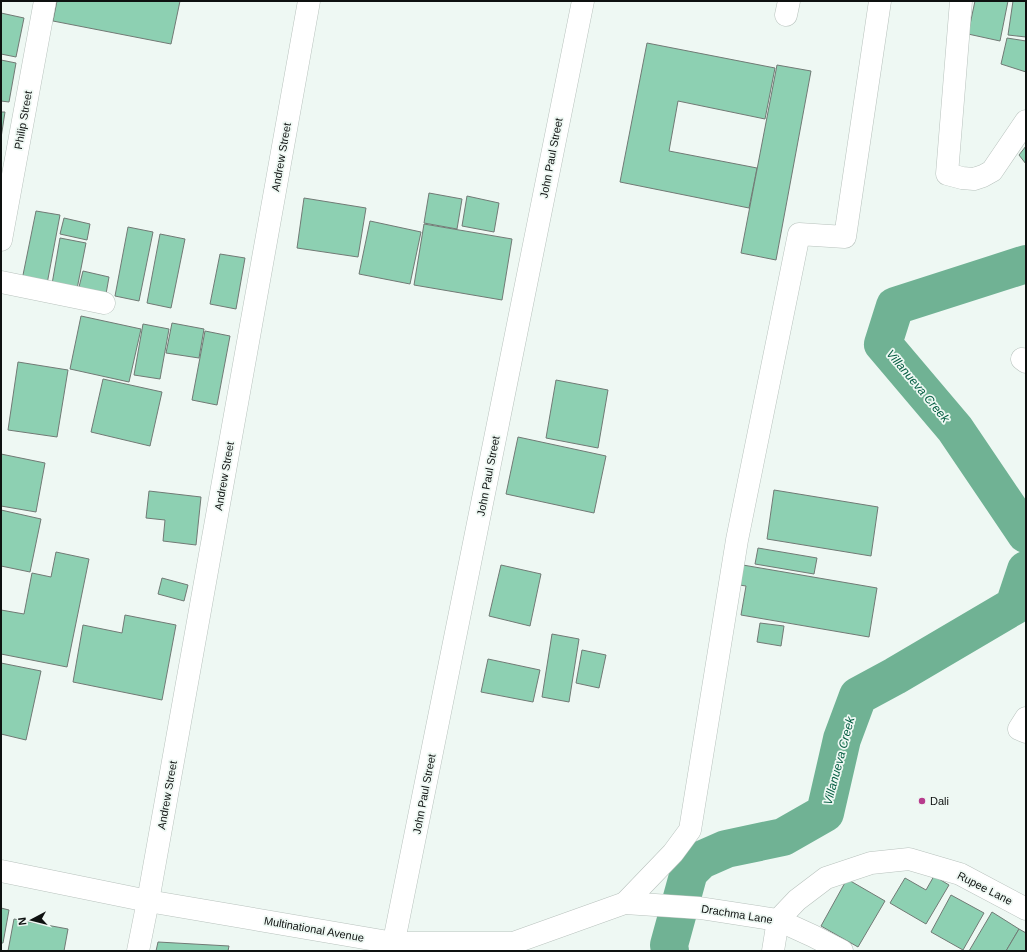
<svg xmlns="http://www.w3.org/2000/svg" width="1027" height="952" font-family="Arial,sans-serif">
	<rect width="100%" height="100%" fill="#eef8f3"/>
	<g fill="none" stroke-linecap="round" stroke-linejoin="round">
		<g stroke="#70b294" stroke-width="38">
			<path d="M1026 264 895 306 883 344 955 429 1026 534"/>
			<path d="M670 951 669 945 689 872 701 860 726 849 783 837 825 813 842 739 858 696 895 676 1014 606 1026 570"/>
		</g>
	</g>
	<g fill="#8dd0b2" stroke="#717a75">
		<path d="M57 1H180L171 44 53 21Z"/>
		<path d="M975 1H1008L1000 41 968 34Z"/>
		<path d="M1013 1H1026V37L1008 35Z"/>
		<path d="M1 13 24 18 16 57 1 54Z"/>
		<path d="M1007 38 1026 41V72L1001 64Z"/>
		<path d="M647 43 775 68 765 119 678 101 669 151 757 168 749 208 620 182Z"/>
		<path d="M1 60 16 63 9 102 1 101Z"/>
		<path d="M777 65 811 71 776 260 741 253Z"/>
		<path d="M1 112H5L1 138Z"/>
		<path d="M1026 146V164L1019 155Z"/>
		<path d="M429 193 462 199 457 229 424 223Z"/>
		<path d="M467 196 499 203 494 232 462 226Z"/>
		<path d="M304 198 366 208 358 257 297 248Z"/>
		<path d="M36 211 60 215 47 284 22 280Z"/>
		<path d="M64 218 90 224 87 240 60 234Z"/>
		<path d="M370 221 421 232 410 284 359 274Z"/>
		<path d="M424 224 512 239 502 300 414 285Z"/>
		<path d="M128 227 153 232 139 301 115 296Z"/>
		<path d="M160 234 185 239 171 308 147 303Z"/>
		<path d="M60 238 86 243 77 289 52 284Z"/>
		<path d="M220 254 245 258 236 309 210 304Z"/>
		<path d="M83 271 109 277 106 294 79 287Z"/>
		<path d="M81 316 141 329 129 382 70 369Z"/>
		<path d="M172 323 204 329 199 358 166 353Z"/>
		<path d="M143 324 169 329 160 379 134 375Z"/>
		<path d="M205 331 230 336 217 405 192 400Z"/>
		<path d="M18 362 68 370 57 437 8 430Z"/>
		<path d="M103 379 162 392 150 446 91 432Z"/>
		<path d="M556 380 608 390 598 448 546 438Z"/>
		<path d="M518 437 606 456 594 513 506 494Z"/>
		<path d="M1 454 45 463 36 512 1 506Z"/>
		<path d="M774 490 878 507 871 556 767 539Z"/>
		<path d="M149 491 201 497 196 545 163 541 165 520 146 518Z"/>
		<path d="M1 510 41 519 30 572 1 566Z"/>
		<path d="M758 548 817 558 814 574 755 564Z"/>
		<path d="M56 552 89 559 67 667 1 654V610L24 614 32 573 51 577Z"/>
		<path d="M737 564 877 588 869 637 741 615 746 586 733 584Z"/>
		<path d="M501 565 541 574 530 626 489 616Z"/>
		<path d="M162 578 188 585 184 601 158 594Z"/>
		<path d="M125 615 176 625 162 700 73 682 83 625 122 633Z"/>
		<path d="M760 623 784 626 781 646 757 642Z"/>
		<path d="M552 634 579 639 569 702 542 697Z"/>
		<path d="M582 650 606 655 599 688 576 683Z"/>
		<path d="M488 659 540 670 533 702 481 692Z"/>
		<path d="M1 663 41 671 26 740 1 734Z"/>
		<path d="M934 876 949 885 926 924 890 903 905 878 926 890Z"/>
		<path d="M847 879 885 901 858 947 821 926Z"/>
		<path d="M951 895 984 913 963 950 931 932Z"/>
		<path d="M1 908 9 910 3 943H1Z"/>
		<path d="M992 912 1019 929 1006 951H969Z"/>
		<path d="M14 919 68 929 64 951H8Z"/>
		<path d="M1019 929 1026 933V951H1006Z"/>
		<path d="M158 942 229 946 228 951H156Z"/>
	</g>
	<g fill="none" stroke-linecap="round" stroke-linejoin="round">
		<g stroke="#b8c2bd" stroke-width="23">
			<g id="minor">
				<path d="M961 1 947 174 962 178 974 179 983 176 992 171 1026 121"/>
				<path d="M786 15 789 1"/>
				<path d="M1 240 45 1"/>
				<path d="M1 282 104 303"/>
				<path d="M1022 359 1026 362"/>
				<path d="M1026 718 1019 729 1026 732"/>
				<path d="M1 871 148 901 394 943H513L625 903 700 908 778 920 813 936 842 951"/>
				<path d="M625 903 673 853 690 830 737 540 799 234 845 237 880 1"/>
				<path d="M138 951 148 901 309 1"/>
				<path d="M392 951 583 1"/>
				<path d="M773 951 778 920 797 900 826 878 871 863 909 859 960 874 1026 909"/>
			</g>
		</g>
		<use href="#minor" stroke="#fff" stroke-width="22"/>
	</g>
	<circle fill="#b73c8d" stroke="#eef8f3" stroke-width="1.5" cx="922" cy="801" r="4"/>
	<g text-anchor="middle" stroke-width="3.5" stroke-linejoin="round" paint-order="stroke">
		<g font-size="11" fill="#0e1110" stroke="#eef8f3">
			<text transform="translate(23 120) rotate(-80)" y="4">Philip Street</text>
			<text transform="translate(281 157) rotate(-80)" y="4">Andrew Street</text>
			<text transform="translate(551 158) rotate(-79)" y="4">John Paul Street</text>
			<text transform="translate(224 476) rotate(-80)" y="4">Andrew Street</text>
			<text transform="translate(488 476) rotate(-79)" y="4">John Paul Street</text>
			<text transform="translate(424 794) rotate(-79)" y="4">John Paul Street</text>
			<text transform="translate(167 795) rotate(-80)" y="4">Andrew Street</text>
			<text transform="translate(985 888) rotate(27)" y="4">Rupee Lane</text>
			<text transform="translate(737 914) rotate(9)" y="4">Drachma Lane</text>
			<text transform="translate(314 929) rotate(10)" y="4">Multinational Avenue</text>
		</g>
		<g font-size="11" fill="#0e1110" stroke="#eef8f3" text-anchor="start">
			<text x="930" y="805">Dali</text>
		</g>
		<g font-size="12" font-style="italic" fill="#045d41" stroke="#eef8f3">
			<text transform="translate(918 386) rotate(50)" y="4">Villanueva Creek</text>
			<text transform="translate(839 761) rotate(-75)" y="4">Villanueva Creek</text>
		</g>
	</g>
	<rect width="1027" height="952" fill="none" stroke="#0e1110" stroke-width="4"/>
	<g transform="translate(32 920) rotate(263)" stroke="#eef8f3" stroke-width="3" paint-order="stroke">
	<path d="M0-3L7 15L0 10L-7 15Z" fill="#0e1110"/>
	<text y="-6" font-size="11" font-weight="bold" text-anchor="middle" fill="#0e1110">N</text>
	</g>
</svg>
